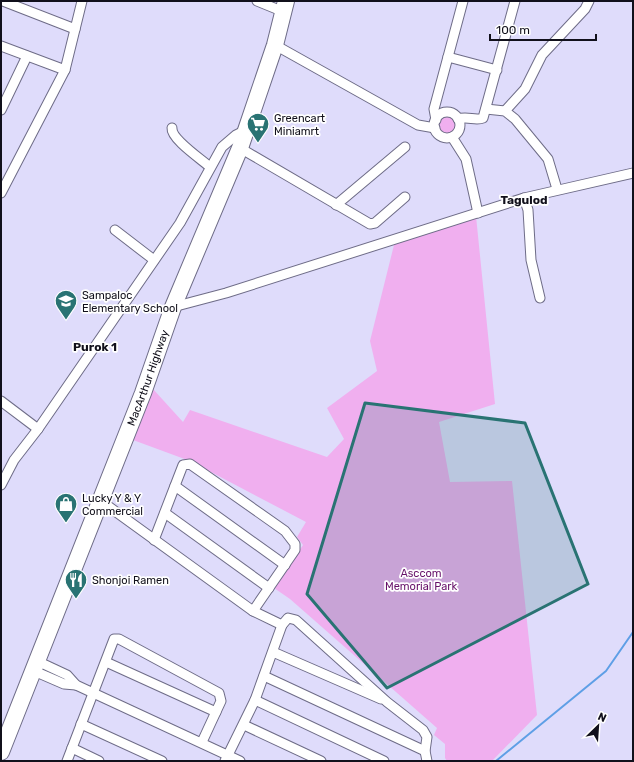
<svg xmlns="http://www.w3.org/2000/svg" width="634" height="762" font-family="Rubik,sans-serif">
	<rect width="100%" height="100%" fill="#dfdcfb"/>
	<g fill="#f0afef">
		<circle cx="447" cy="125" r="9"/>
		<path d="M476 216 495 404 439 422 450 482 512 481 537 715 492 761H447L445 758V744L434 735 437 728 290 599 274 588 303 545 297 537 306 522 190 461 133 440 153 389 183 422 190 410 327 457 344 439 327 408 377 371 370 341 395 241Z"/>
	</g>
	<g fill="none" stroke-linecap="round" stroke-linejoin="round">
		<path stroke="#5e9fe6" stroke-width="2" d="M496 761 606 671 633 632"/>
		<g stroke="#6e6c87" stroke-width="11">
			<g id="street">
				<path d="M3 1 75 29"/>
				<path d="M257 1 284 12"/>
				<path d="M275 45 418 125 435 128"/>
				<path d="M1 46 65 70"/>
				<path d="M448 57 497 70"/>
				<path d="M486 109 505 111 515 119 548 159 557 189"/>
				<path d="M1 110 27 56"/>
				<path d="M505 111 525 89 542 55 585 9 589 1"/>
				<circle cx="447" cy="125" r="13"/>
				<path d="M458 119C467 116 476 121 483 118L515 1"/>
				<path d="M436 120 434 109 463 1"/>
				<path d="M172 128C171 139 201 159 210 167"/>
				<path d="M452 137 466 159 478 213"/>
				<path d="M240 148 370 224 375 223 405 197"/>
				<path d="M1 193 65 70 82 1"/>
				<path d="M524 198 528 210 531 260 540 298"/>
				<path d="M336 205 405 147"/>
				<path d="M115 230 154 260"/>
				<path d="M173 307 226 293 524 198 633 173"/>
				<path d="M1 401 38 429"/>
				<path d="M1 485 14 460 38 429 180 223 222 147 236 135 246 130"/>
				<path d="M175 486 285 565"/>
				<path d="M101 501 253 611 282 625"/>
				<path d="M165 513 269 588"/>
				<path d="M154 540 183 465 190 464 285 531 295 544V550L253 611"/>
				<path d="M273 652 381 699"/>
				<path d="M37 661 67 675 76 685 240 761"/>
				<path d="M106 662 216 712"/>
				<path d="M34 671 64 684 76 685"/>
				<path d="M264 676 425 751"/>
				<path d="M255 700 384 761"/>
				<path d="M81 724 162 761"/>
				<path d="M244 725 321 761"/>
				<path d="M72 748 99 761"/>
				<path d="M67 761 114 639H119L219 693 221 701 202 742"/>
				<path d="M225 761 255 700 282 625 288 618 296 620 387 702 423 730 427 737 425 751 427 761"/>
			</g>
		</g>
		<g stroke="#6e6c87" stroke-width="18">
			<g id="highway">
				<path id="s1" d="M1 752 143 393 173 307 240 148 275 45 286 1"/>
			</g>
		</g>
		<use href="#street" stroke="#fff" stroke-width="9"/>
		<use href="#highway" stroke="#fff" stroke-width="16"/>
	</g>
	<path fill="#297373" fill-opacity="0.2" stroke="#297373" stroke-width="3" stroke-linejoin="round" d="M365 403 525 423 588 584 387 688 307 594Z"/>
	<defs>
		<g id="supermarket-pin" transform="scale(1.15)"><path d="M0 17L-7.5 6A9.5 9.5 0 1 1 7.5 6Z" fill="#297373" stroke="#fff"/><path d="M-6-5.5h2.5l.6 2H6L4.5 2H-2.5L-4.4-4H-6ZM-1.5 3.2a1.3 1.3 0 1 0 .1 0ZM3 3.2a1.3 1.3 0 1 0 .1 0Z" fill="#fff"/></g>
		<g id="school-pin" transform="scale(1.15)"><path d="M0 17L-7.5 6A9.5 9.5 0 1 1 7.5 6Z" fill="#297373" stroke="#fff"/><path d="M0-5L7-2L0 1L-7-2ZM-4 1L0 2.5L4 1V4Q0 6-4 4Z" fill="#fff"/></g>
		<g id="shop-pin" transform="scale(1.15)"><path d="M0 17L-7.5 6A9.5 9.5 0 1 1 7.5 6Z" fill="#297373" stroke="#fff"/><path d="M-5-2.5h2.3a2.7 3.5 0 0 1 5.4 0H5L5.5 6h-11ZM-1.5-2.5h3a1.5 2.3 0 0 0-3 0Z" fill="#fff"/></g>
		<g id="restaurant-pin" transform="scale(1.15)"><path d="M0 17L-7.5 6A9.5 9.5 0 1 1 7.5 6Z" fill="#297373" stroke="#fff"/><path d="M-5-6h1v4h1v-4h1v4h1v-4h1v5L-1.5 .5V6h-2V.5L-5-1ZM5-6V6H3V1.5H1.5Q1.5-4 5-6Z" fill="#fff"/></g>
	</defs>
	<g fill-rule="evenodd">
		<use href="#supermarket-pin" x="258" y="124"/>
		<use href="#school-pin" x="66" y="301"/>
		<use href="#shop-pin" x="66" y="504"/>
		<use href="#restaurant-pin" x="76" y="580"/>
	</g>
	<g text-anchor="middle" stroke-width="3.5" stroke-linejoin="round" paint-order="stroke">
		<g font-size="11" fill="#11101b" stroke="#fff" text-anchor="start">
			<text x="274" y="122">Greencart<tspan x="274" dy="13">Miniamrt</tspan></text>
			<text x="82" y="299">Sampaloc<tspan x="82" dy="13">Elementary School</tspan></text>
			<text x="82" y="502">Lucky Y &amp; Y<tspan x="82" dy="13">Commercial</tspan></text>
			<text x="92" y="584">Shonjoi Ramen</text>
		</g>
		<g font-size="11" fill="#11101b" stroke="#fff">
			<text dy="4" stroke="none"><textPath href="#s1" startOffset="402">MacArthur Highway</textPath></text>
		</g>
		<g font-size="11" fill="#661068" stroke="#fff">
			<text x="421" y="577">Asccom<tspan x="421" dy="13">Memorial Park</tspan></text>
		</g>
		<g font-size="12" font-weight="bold" fill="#11101b" stroke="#fff">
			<text x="524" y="204">Tagulod</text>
			<text x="95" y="351">Purok 1</text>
		</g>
	</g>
	<rect width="634" height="762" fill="none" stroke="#11101b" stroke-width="4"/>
	<g transform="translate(598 726) rotate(25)" stroke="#ffffff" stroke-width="3" paint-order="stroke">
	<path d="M0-3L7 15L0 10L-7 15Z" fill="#11101b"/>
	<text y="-6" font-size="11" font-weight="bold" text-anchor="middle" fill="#11101b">N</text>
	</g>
	<path d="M490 34v6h106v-6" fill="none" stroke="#11101b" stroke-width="2"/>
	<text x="496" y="34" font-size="12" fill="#11101b" stroke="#ffffff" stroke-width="3" paint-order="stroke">100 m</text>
</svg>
